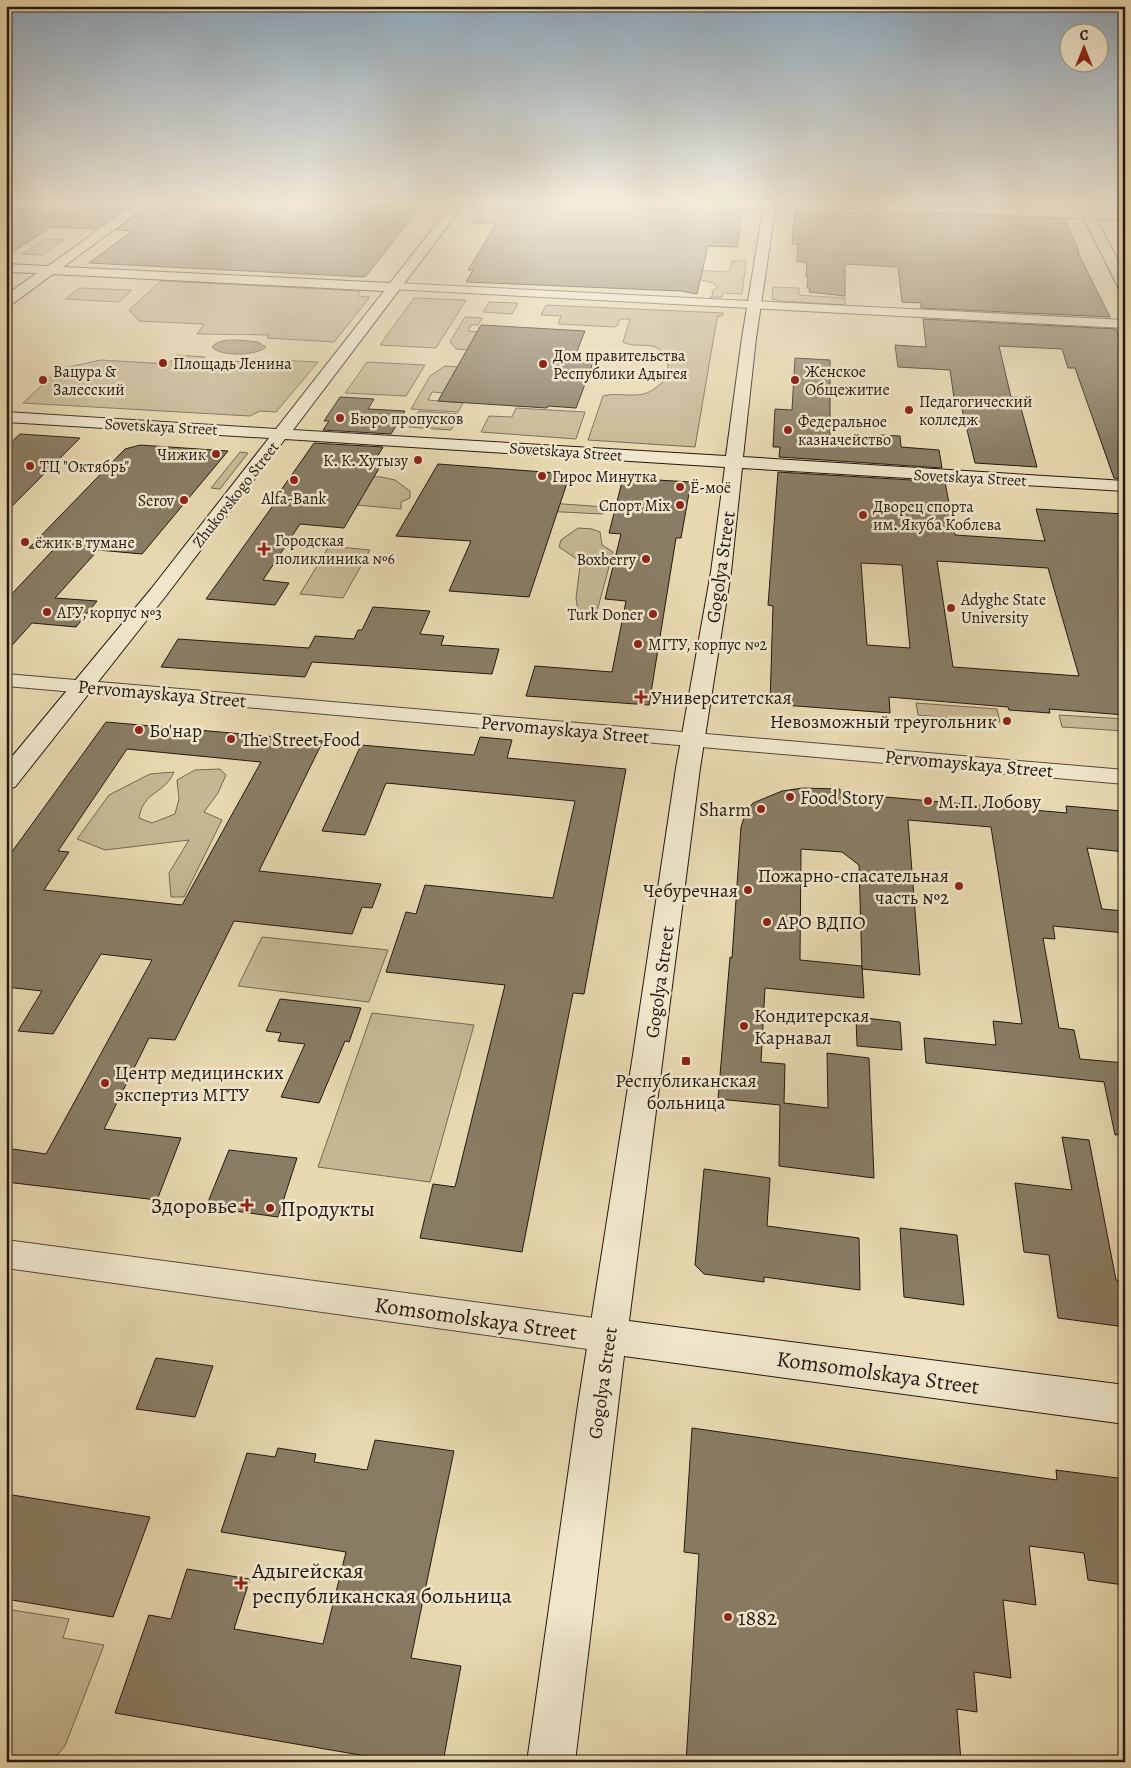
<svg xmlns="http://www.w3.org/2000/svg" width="1131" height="1768" font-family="Alegreya,serif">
	<rect width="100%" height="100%" fill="#e7d8af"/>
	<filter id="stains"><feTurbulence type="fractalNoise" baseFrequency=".004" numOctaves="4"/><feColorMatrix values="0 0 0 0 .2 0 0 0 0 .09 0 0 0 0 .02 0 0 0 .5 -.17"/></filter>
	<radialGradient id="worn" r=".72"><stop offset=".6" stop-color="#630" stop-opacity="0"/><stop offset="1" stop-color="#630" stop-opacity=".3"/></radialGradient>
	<g fill="#c6b794" stroke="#756854">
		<path d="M45 239 64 240 42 255 22 254Z"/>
		<path d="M732 261H746L742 294 723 293 722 297H710L713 295 712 291 717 288 714 283 693 278 680 269 726 272 730 270Z"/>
		<path d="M161 281 360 291 358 296 370 297 334 342 267 338 269 335 197 334 204 324 139 321 129 310Z"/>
		<path d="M773 287 799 288V295L845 298V305L781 301 772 299Z"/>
		<path d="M79 288 132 290 119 302 65 299Z"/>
		<path d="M414 298 466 300 436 348 380 345Z"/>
		<path d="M489 302 518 303 512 314 483 312Z"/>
		<path d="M546 305 723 313 722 316H718L716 324 695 447 588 440 603 396C617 392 633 398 647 393 654 390 660 384 667 379 668 370 669 365 665 357 656 338 638 350 623 342L630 319H620L617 326 615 327 558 324 561 316 541 315Z"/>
		<path d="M465 317 482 318 478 325H471L468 331 478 332 467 350 456 349 450 342Z"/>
		<path d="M177 355 205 357 203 360 252 362 255 359 318 362 276 412 260 411 250 416 23 403 59 369 101 360 168 364Z"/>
		<path d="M367 362 425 365 406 396 345 393Z"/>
		<path d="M445 366 458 367 443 393 432 392 428 400 463 403 458 412 411 409 430 376Z"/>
		<path d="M516 408 585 412 576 439 481 432 489 416 512 417Z"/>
		<path d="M419 411 460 414 451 430 409 427Z"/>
		<path d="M240 452 248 453 220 489 211 488Z"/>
		<path d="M352 476 381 477 395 480 410 491V498L401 502V509L334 503Z"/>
		<path d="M550 503 605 507 603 514 543 511Z"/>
		<path d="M578 528 592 529 600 532 602 545 613 552 597 611H578L576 598 580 566 577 559 559 547 561 540Z"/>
		<path d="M329 546 370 550 343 598 300 594Z"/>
		<path d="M916 703 997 709 1000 722 918 715Z"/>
		<path d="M1059 715 1125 719V731L1062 727Z"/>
		<path d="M220 769 226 775 218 793 204 812 222 820 184 897H171L169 873 189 840 105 850 77 839 109 795 150 774 174 772C165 794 143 791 139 818L152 823 175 814 179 799 177 780 195 770Z"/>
		<path d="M262 937 388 950 369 1002 238 986Z"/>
		<path d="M372 1013 474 1025 430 1182 318 1167Z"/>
		<path d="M6 1609 69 1619 63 1638 104 1645 65 1746 52 1761 6 1754Z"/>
	</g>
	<path fill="#a5977a" stroke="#716451" d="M240 340 258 342 266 347C257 356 220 357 212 347 218 339 231 340 240 340Z"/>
	<g fill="#897c64" stroke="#241813" fill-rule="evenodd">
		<path d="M23 203H132L96 229 51 227 6 256V214Z"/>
		<path d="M152 203H193L187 208 260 212 270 203 420 208 365 277 89 263 132 231 116 230Z"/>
		<path d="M484 203H633L743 208 737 247 708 246 697 294 681 291 466 282 473 270H468L496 224 471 223Z"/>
		<path d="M954 203H1058L1059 208Z"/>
		<path d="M795 210 902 215V212L1065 219 1079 252 1077 251 1110 317 921 308V303L902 302 898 267 845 264V296L809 292 810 288H807L808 277H806L807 262H797L798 244H792Z"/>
		<path d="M923 319 1116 329 1125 351V479L1114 478 1075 368H1068L1062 349 999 346 1011 397H1018L1037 467 975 463 961 405H955L950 370 898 367 895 345 926 347Z"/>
		<path d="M481 325 585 331 574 359 594 360 576 408 548 406 547 408 438 401Z"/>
		<path d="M795 358 830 360V436L880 440V435L900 436 901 447 939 450 942 468 779 457 780 447H773L775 409 792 410Z"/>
		<path d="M340 397 374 399 368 409 405 411 391 434 323 430 329 421H324Z"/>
		<path d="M20 434 80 438 6 512V447Z"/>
		<path d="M314 443 383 447 377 457 385 458 344 528 300 524 263 580 289 583 275 605 206 599 282 493H279Z"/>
		<path d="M140 445 228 451 142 554 98 550 55 598 97 601 76 627 32 623 6 652V600L54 549 29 548 125 449Z"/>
		<path d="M438 464 570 474 529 597 449 591 471 541 396 536Z"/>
		<path d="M778 472 945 482 955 535 1045 541 1036 509 1125 514V715L1049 709 1050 713 1009 710 1008 707 889 697 890 713 770 704 773 606 768 605ZM937 561 1048 568 1079 676 953 667ZM861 563 902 565 910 648 867 645Z"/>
		<path d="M623 478 691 482 681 538H676L649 705 526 696 535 666 612 672 626 601 605 599 621 534 609 533Z"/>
		<path d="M373 607 430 611 420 634 444 636 441 645 499 649 492 674 312 662 305 677 161 667 178 639 309 648 315 636 354 639 358 630H362Z"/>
		<path d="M106 722 323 741 259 871 381 884 372 908 362 907 352 934 234 921 175 1040 149 1038 104 1129 181 1138 157 1200 6 1182V1148L46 1154 152 960 101 954 53 1034 18 1031 42 991 6 987V860ZM127 749 261 762 182 905 44 890 69 852 58 851Z"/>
		<path d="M480 737 512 740 507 758 626 769 584 994 573 993 522 1252 420 1238 433 1184 455 1187 505 985 386 972 406 912 416 914 425 885 553 898 575 801 386 783 365 835 322 831 361 745 474 755Z"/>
		<path d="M803 788 840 789V793L1067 813 1066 806 1122 811 1125 819V852L1087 848 1102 909 1125 911V933L1053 926 1055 939 1043 938 1059 1028 1074 1030 1080 1059 1125 1063V1134L1115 1135 1104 1082 926 1063 924 1038 996 1045 993 1021 1022 1024 991 827 908 820 920 975 862 969 859 865 842 852 801 849 800 960 862 966 864 998 765 988 761 1062 785 1064 784 1103 828 1108 827 1053 869 1058 874 1178 779 1166 780 1105 718 1099 730 957 732 958 741 827 746 812 753 803 782 791Z"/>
		<path d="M280 999 361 1008 349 1042 345 1041 319 1103 281 1097 305 1044 278 1041 281 1033 266 1031Z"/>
		<path d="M856 1017 900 1022 902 1050 857 1046Z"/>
		<path d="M1062 1137 1089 1140 1116 1280 1121 1281 1125 1298V1327L1058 1318 1049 1255 1024 1252 1015 1183 1072 1190Z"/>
		<path d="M229 1150 297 1158 278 1217 206 1207Z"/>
		<path d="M704 1169 770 1178 767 1226 859 1238 860 1290 764 1277V1282L704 1274 695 1265Z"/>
		<path d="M900 1228 957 1235 964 1305 904 1297Z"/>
		<path d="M156 1358 213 1366 195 1417 136 1409Z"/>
		<path d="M692 1428 1057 1480 1056 1470 1125 1479V1559L1119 1558 1124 1585 1088 1580 1084 1553 1029 1546 1036 1605 1003 1600 1011 1678 974 1672 977 1712 957 1709 961 1762H686L699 1554 684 1552Z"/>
		<path d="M375 1440 454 1451 411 1658 461 1666 443 1762H401L115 1713 149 1615 171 1619 187 1569 250 1579 234 1629 323 1644 346 1552 221 1532 247 1453 275 1457 278 1448 316 1454 314 1462 367 1470Z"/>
		<path d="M6 1494 150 1517 113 1617 6 1599Z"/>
	</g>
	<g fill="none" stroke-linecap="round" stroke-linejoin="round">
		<g stroke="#55483a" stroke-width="2">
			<g id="street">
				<path d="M395 283 1125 320V328L391 289 389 287 391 285Z"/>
				<path d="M6 674 1125 770V784L6 686Z"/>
				<path d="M6 1240 609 1320 621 1325 625 1336 621 1347 609 1352 6 1268Z"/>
			</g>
		</g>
		<g stroke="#241813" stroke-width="2">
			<g id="secondary">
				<path d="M136 203H150L63 267 390 283 453 203H465L293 430 726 456 742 338 764 203H776L756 338 743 457 1125 481V491L742 468 731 572 700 768 629 1321 1125 1385V1424L624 1356 575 1762H527L578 1405 633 1055 676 768 711 572 725 467 285 439 165 597 15 787 6 789V764L151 589 269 438 6 422V412L276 429 384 291 53 274 11 305 6 306V295L37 273 6 272V264L48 266Z"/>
				<path d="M799 203H899L1125 212V220L805 206Z"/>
			</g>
		</g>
		<g stroke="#241813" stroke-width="2">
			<path id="primary" d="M1076 203H1088L1125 274V291L1118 287Z"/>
		</g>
		<use href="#street" fill="#efe6cb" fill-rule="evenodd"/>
		<use href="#secondary" fill="#efe6cb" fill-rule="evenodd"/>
		<use href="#primary" fill="#e7d8af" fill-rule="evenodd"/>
	</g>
	<linearGradient id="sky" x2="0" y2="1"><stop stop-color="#8da8bc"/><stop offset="0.45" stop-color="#f4eddb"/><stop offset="1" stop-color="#f4eddb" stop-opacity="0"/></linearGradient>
	<rect width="1131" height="451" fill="url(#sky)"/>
	<g fill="#8f2418" stroke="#efe6cb" stroke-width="2">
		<circle cx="163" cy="363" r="5"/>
		<circle cx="543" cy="364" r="5"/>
		<circle cx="43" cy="380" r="5"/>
		<circle cx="795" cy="380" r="5"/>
		<circle cx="909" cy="410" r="5"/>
		<circle cx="340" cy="418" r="5"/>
		<circle cx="788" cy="430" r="5"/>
		<circle cx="216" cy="454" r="5"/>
		<circle cx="418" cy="460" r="5"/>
		<circle cx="30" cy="466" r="5"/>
		<circle cx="542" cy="476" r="5"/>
		<circle cx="294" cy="480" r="5"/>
		<circle cx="680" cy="487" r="5"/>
		<circle cx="184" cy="500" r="5"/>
		<circle cx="680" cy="505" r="5"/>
		<circle cx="863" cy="515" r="5"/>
		<circle cx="25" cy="542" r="5"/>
		<path d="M261.5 541.5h5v5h5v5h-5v5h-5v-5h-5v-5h5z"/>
		<circle cx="646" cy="559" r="5"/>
		<circle cx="951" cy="608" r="5"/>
		<circle cx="47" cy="612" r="5"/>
		<circle cx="653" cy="614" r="5"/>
		<circle cx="638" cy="644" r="5"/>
		<path d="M638.5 689.5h5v5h5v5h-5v5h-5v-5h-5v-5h5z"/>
		<circle cx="1007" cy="721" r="5"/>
		<circle cx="139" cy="730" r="5"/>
		<circle cx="231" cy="739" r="5"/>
		<circle cx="790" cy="797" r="5"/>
		<circle cx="928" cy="801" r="5"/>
		<circle cx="761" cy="809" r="5"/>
		<circle cx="959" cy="886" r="5"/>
		<circle cx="748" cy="890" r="5"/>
		<circle cx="767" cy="922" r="5"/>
		<circle cx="744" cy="1026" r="5"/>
		<rect x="681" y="1056" width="10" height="10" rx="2.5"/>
		<circle cx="105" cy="1083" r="5"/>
		<path d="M244.5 1197.5h5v5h5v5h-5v5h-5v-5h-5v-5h5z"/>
		<circle cx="270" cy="1208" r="5"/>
		<path d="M238.5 1575.5h5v5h5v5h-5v5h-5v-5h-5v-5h5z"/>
		<circle cx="728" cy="1617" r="5"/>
	</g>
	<g text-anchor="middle" stroke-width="5" stroke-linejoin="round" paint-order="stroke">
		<g font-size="16" fill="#241813" stroke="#efe6cb" text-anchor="start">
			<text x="553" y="361">Дом правительства<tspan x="553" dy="18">Республики Адыгея</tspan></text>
			<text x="173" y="369">Площадь Ленина</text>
			<text x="53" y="377">Вацура &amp;<tspan x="53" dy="18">Залесский</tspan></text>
			<text x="805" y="377">Женское<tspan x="805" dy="18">Общежитие</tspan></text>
			<text x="919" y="407">Педагогический<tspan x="919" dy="18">колледж</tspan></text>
			<text x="350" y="424">Бюро пропусков</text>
			<text x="798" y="427">Федеральное<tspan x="798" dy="18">казначейство</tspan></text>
			<text x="206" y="460" text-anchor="end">Чижик</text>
			<text x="408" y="466" text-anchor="end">К. К. Хутызу</text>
			<text x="40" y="472">ТЦ "Октябрь"</text>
			<text x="552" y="482">Гирос Минутка</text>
			<text x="690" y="493">Ё-моё</text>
			<text x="294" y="504" text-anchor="middle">Alfa-Bank</text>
			<text x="174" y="506" text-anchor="end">Serov</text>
			<text x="670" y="511" text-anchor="end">Спорт Mix</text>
			<text x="873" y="512">Дворец спорта<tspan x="873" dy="18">им. Якуба Коблева</tspan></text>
			<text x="275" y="546">Городская<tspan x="275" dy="18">поликлиника №6</tspan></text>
			<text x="35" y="548">ёжик в тумане</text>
			<text x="636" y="565" text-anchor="end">Boxberry</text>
			<text x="961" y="605">Adyghe State<tspan x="961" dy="18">University</tspan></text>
			<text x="57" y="618">АГУ, корпус №3</text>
			<text x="643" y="620" text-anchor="end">Turk Doner</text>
			<text x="648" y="650">МГТУ, корпус №2</text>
		</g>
		<g font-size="16" fill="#241813" stroke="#efe6cb">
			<text transform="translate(161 426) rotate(3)" y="6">Sovetskaya Street</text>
			<text transform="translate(566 451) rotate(4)" y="6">Sovetskaya Street</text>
			<text transform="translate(970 477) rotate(3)" y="6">Sovetskaya Street</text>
			<text transform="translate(235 494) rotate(-52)" y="6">Zhukovskogo Street</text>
		</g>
		<g font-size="19" fill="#241813" stroke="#efe6cb">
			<text transform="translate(720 567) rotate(-82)" y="7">Gogolya Street</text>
			<text transform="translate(162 693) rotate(5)" y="7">Pervomayskaya Street</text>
			<text transform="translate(565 729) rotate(5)" y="7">Pervomayskaya Street</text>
			<text transform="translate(969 763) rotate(5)" y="7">Pervomayskaya Street</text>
			<text transform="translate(659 982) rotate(-82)" y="7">Gogolya Street</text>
			<text transform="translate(602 1383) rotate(-82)" y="7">Gogolya Street</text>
		</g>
		<g font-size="19" fill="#241813" stroke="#efe6cb" text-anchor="start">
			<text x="651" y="704">Университетская</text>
			<text x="997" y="728" text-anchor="end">Невозможный треугольник</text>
			<text x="149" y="737">Бо'нар</text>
			<text x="241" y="746">The Street Food</text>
			<text x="800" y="804">Food Story</text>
			<text x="938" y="808">М.П. Лобову</text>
			<text x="751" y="816" text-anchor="end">Sharm</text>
			<text x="949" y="882" text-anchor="end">Пожарно-спасательная<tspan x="949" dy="22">часть №2</tspan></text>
			<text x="738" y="897" text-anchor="end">Чебуречная</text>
			<text x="777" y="929">АРО ВДПО</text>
			<text x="754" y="1022">Кондитерская<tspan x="754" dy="22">Карнавал</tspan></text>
			<text x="115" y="1079">Центр медицинских<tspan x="115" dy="22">экспертиз МГТУ</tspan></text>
			<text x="686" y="1087" text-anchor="middle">Республиканская<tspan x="686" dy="22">больница</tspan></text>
		</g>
		<g font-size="22" fill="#241813" stroke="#efe6cb" text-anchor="start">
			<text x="237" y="1213" text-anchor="end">Здоровье</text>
			<text x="280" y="1216">Продукты</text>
			<text x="252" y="1578">Адыгейская<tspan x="252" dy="25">республиканская больница</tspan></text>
			<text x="738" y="1625">1882</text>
		</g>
		<g font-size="22" fill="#241813" stroke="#efe6cb">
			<text transform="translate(476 1318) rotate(8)" y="8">Komsomolskaya Street</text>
			<text transform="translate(878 1372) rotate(8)" y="8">Komsomolskaya Street</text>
		</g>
	</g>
	<rect width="1131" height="1768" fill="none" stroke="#e7d8af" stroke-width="25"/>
	<rect x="8" y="8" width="1116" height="1753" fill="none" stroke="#241813" stroke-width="2.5"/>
	<rect x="12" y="12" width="1106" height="1743" fill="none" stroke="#241813"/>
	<g transform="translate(1084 48)"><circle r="24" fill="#efe6cb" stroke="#9e9481"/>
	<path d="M0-4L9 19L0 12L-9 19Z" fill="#8f2418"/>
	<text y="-8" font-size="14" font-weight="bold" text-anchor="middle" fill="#241813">С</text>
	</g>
	<rect width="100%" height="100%" filter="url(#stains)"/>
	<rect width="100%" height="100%" fill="url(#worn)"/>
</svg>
